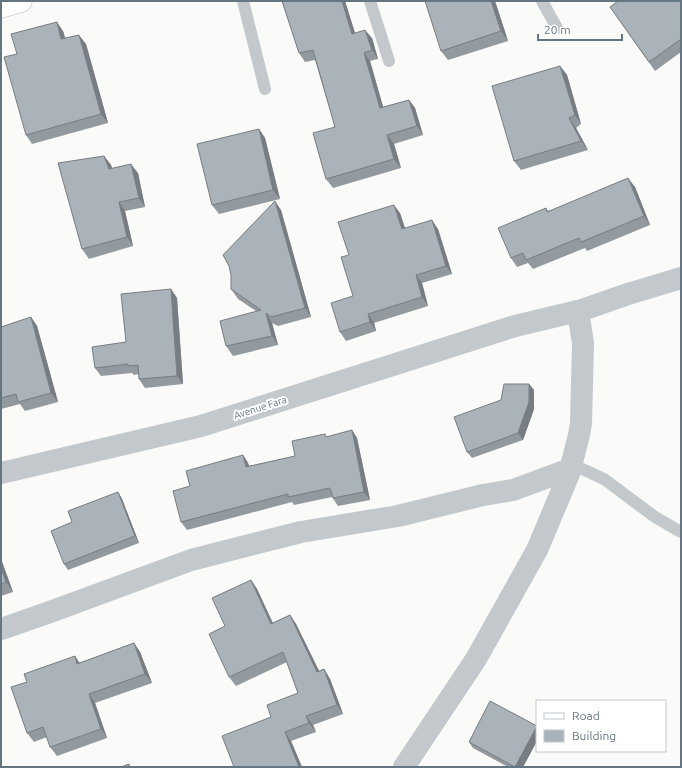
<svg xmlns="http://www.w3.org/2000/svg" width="682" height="768" font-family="Ubuntu,sans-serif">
	<rect width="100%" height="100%" fill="#fafaf8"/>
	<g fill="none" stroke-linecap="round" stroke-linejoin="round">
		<g stroke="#b3babf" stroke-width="23">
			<path id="secondary" d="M1 7 21 1"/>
		</g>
		<g stroke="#c3c8cc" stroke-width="12">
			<path d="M243 1 265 89"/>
			<path d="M370 1 389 61"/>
			<path d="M542 1 557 28"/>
			<path d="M570 467 580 468 604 479 655 517 681 532"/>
		</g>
		<g stroke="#c3c8cc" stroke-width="22">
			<path d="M1 473 201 426 515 326 582 310 628 294 681 278"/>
			<path d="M1 629 50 612 191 560 301 532 398 516 483 495 513 490 570 469"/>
			<path d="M404 767 476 659 537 550 569 474 579 435 581 423 583 343 578 311"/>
		</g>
		<use href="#secondary" stroke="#fff" stroke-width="22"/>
	</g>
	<g fill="#929a9f">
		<path d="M282 1H345L355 33 372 38 378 59 370 61 383 107 409 100 415 108 423 135 394 144 401 168 333 188 326 179 335 127 315 60 305 62 299 53Z"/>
		<path d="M495 1 508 41 448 60 441 51Z"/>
		<path d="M681 1V52L655 71 610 7Z"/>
		<path d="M63 31 65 38 86 44 108 123 32 144 26 135 17 54Z"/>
		<path d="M560 66 567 75 581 124 576 128 588 150 521 170 514 161Z"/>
		<path d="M259 129 265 138 280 199 219 214 212 205Z"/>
		<path d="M104 156 111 165 112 168 138 173 145 207 125 211 133 246 89 259 82 249Z"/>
		<path d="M635 187 650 225 587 251 585 248 533 269 528 263 517 267 511 258 546 208 548 211Z"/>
		<path d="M281 210 311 317 278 326 272 323 278 345 233 356 226 346 256 311 238 299 231 289Z"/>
		<path d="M400 213 405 228 438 229 452 274 422 283 428 306 374 323 376 331 346 341 340 332 353 296 349 255Z"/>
		<path d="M171 289 177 298 183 384 145 388 139 379V374L134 375 132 373 101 376 95 368 126 342Z"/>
		<path d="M31 317 37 326 58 402 25 411 20 404 1 409V327Z"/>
		<path d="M529 384 534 390V409L523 440 472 458 467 452 501 400Z"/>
		<path d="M352 430 357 438 370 500 338 506 332 497 294 505 292 502 187 530 181 522 190 486 243 455 248 463 249 466 295 456 327 437Z"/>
		<path d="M118 492 122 499 139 543 68 570 64 564 72 522Z"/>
		<path d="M1 559 13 592 1 596Z"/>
		<path d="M251 580 257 589 273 623 290 615 296 624 319 671 324 669 330 679 343 714 313 725 316 732 291 741 302 767H234L271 717 298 693 287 662 236 686 229 677Z"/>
		<path d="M134 643 140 652 152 683 95 703 107 738 57 756 50 747 47 737 34 742 27 733V682L75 656 79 663Z"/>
		<path d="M537 727V741L523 767H508L473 748 469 742Z"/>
	</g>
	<g fill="#777d82">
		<path d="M342 1H345L358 43 352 34Z"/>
		<path d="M491 1H495L508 41 501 31Z"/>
		<path d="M57 22 63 31 68 48 61 39Z"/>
		<path d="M365 30 372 38 378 59 372 50Z"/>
		<path d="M79 35 86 44 108 123 101 114Z"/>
		<path d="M364 53 370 61 386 117 380 108Z"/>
		<path d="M560 66 567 75 581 124 575 115Z"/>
		<path d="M409 100 415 108 423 135 417 126Z"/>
		<path d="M569 118 576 128 588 150 581 141Z"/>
		<path d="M259 129 265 138 280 199 273 190Z"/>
		<path d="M387 135 394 144 401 168 394 159Z"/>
		<path d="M104 156 111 165 115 178 109 169Z"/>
		<path d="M131 164 138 173 145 207 139 198Z"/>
		<path d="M628 178 635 187 650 225 644 216Z"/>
		<path d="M275 201 281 210 311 317 305 308Z"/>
		<path d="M119 202 125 211 133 246 127 237Z"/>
		<path d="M394 205 400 213 408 238 402 229Z"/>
		<path d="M432 220 438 229 452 274 446 266Z"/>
		<path d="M416 275 422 283 428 306 422 297Z"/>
		<path d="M171 289 177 298 183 384 177 376Z"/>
		<path d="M266 313 272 323 278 345 272 336Z"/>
		<path d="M368 314 374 323 376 331 370 322Z"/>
		<path d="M31 317 37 326 58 402 51 393Z"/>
		<path d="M529 384 534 390V409L523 440 518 433Z"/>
		<path d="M352 430 357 438 370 500 364 492Z"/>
		<path d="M243 455 248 463 252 475 246 467Z"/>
		<path d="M118 492 122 499 139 543 135 536Z"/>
		<path d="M1 559 13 592 6 582 1 568Z"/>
		<path d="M251 580 257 589 277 633 271 624Z"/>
		<path d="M290 615 296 624 324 681 317 672Z"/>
		<path d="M134 643 140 652 152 683 145 674Z"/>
		<path d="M75 656 81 665 77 664Z"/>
		<path d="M324 669 330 679 343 714 337 705Z"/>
		<path d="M89 694 95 703 107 738 101 729Z"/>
		<path d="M306 716 313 725 316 732 309 723Z"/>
		<path d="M537 726V741L523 767H515Z"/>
		<path d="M285 732 291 741 302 767H299Z"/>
	</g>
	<g fill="#aab3b9" stroke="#777d82">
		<path d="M282 1H342L352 34 365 30 372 50 364 53 380 108 409 100 417 126 387 135 394 159 326 179 313 133 335 127 313 50 299 53Z"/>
		<path d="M425 1H491L501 31 441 51Z"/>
		<path d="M618 1H681V39L649 62 610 7Z"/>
		<path d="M57 22 61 39 79 35 101 114 26 135 4 57 17 54 11 34Z"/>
		<path d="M560 66 575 115 569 118 581 141 514 161 492 86Z"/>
		<path d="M259 129 273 190 212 205 197 144Z"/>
		<path d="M104 156 109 169 131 164 139 198 119 202 127 237 82 249 58 163Z"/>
		<path d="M628 178 644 216 581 242 579 238 526 260 523 253 511 258 498 228 546 208 547 212Z"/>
		<path d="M275 201 305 308 271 317 266 313 272 336 226 346 220 321 261 310 231 289V275L229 266 223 255Z"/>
		<path d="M394 205 402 229 432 220 446 266 416 275 422 297 368 314 370 322 340 332 331 303 353 296 341 257 349 255 338 222Z"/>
		<path d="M171 289 177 376 139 379 138 365 128 366V364L95 368 92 347 126 342 121 294Z"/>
		<path d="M31 317 51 393 18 402 16 394 1 398V327Z"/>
		<path d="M504 384H529V402L518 433 467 452 454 417 501 400Z"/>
		<path d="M352 430 364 492 333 498 330 488 288 497V494L181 522 173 491 190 486 186 471 243 455 246 467 295 456 292 441 325 434 326 437Z"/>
		<path d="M118 492 135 536 64 564 51 531 72 522 68 511Z"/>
		<path d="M1 568 6 582 1 584Z"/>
		<path d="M251 580 271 624 290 615 317 672 324 669 337 705 306 716 309 723 285 732 299 767H234L222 736 271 717 267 705 298 693 283 652 229 677 209 634 225 626 212 598Z"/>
		<path d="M134 643 145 674 89 694 101 729 50 747 43 727 27 733 11 687 27 682 24 674 75 656 77 664Z"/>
		<path d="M490 701 537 726 515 767 469 742Z"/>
		<path d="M129 764 130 767H121Z"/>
	</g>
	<g text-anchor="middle" stroke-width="4" stroke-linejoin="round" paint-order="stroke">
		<g font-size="10" fill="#657683" stroke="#fff">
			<text transform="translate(260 407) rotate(-18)" y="4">Avenue Fara</text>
		</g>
	</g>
	<rect width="682" height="768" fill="none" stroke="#657683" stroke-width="4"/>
	<rect x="536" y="700" width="130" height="52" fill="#ffffff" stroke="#c1c8cd"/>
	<rect x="544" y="713" width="20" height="6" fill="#ffffff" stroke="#c1c8cd"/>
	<text x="572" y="720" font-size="12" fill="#657683">Road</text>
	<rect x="544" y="730" width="20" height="12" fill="#aab3b9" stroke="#c1c8cd"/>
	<text x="572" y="740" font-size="12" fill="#657683">Building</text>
	<path d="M538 34v6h84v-6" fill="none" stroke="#657683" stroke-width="2"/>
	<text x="544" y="34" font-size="12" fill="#657683" stroke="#ffffff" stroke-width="3" paint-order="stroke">20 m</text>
</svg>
